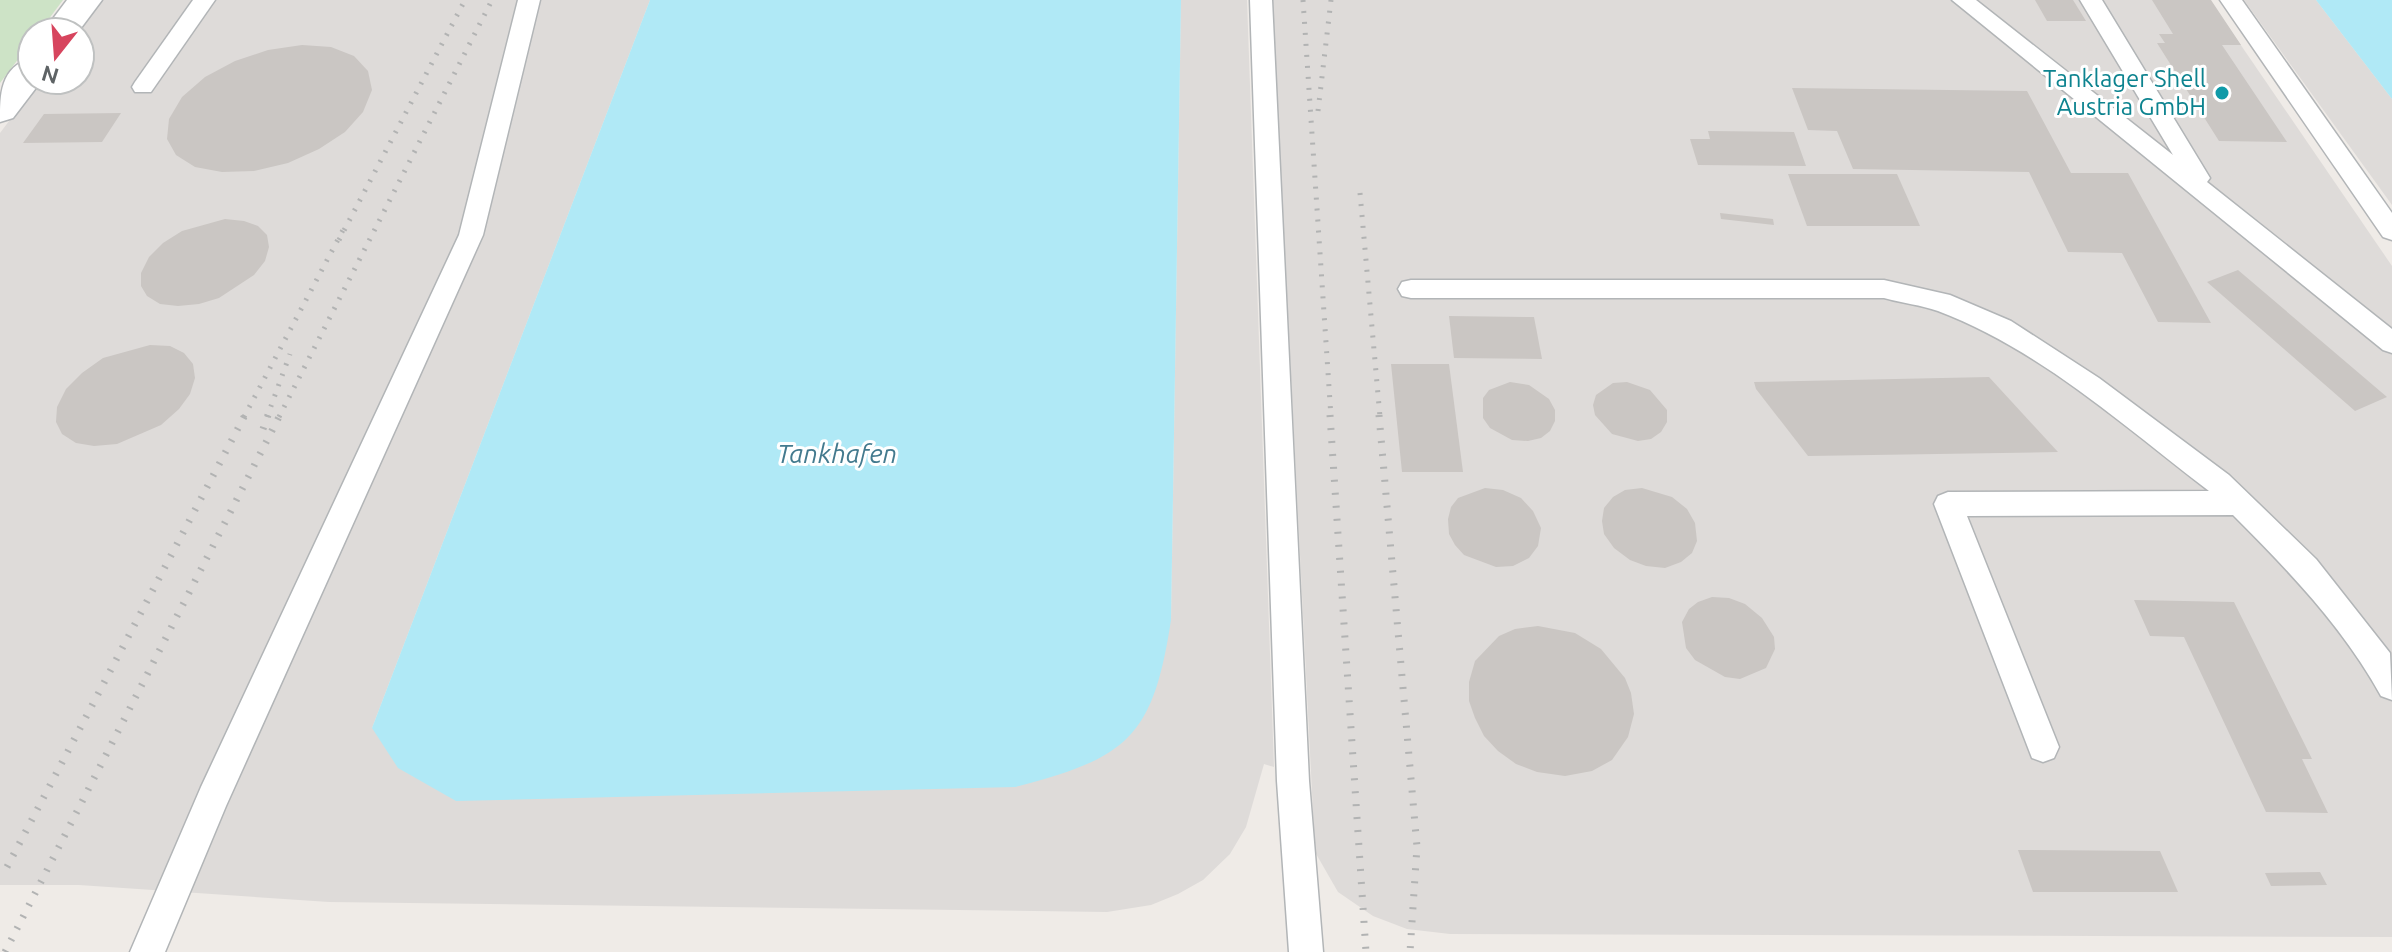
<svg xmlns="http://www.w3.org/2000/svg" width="2392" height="952" font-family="Ubuntu,sans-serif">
	<rect width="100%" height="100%" fill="#efebe7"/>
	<g fill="#dedbd9">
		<path d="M102 0H650L372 728 1171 620 1181 0H1247L1274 767 1264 764 1246 827 1230 854 1203 880 1178 894 1151 905 1107 912 329 902 79 885H0V133L40 80H80V32H77Z"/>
		<path d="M1272 0H2210L2392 266V937L1450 934 1407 929 1373 916 1338 892 1315 852Z"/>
		<path d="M2244 0H2316L2392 99V205Z"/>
	</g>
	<path fill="#cde3c6" d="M0 0H63L39 32H32V41L0 83Z"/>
	<g fill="#b0e9f6">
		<path d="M650 0H1181L1171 620C1153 737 1128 758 1015 787L456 801 398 768 372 728Z"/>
		<path d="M2316 0H2392V99Z"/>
	</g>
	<g fill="#cac6c3">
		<path d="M2035 0H2073L2086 21H2047Z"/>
		<path d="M2152 0H2211L2241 45H2222L2287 142 2219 141 2157 43H2165L2159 34H2173Z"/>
		<path d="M302 45 331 47 354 56 368 71 372 90 363 112 345 132 319 149 288 163 254 171 222 172 195 167 176 155 167 139 169 119 182 97 205 77 235 61 268 50Z"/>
		<path d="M1792 88 2027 91 2071 173H2128L2211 323 2158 322 2122 253 2068 252 2029 172 1853 169 1837 131 1808 130Z"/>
		<path d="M121 113 102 142 23 143 44 114Z"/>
		<path d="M1708 131 1794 132 1806 166 1698 165 1690 139H1710Z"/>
		<path d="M1788 174H1897L1920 226H1807Z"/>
		<path d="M1720 213 1773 219 1774 225 1721 219Z"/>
		<path d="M225 219 244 221 258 226 267 235 269 247 265 261 254 275 219 298 199 304 178 306 160 304 147 296 141 286V273L149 257 163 243 182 231Z"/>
		<path d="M2238 270 2387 397 2355 411 2207 282Z"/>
		<path d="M1449 316 1534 317 1542 359 1454 358Z"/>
		<path d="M150 345 170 346 184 353 193 364 195 378 190 394 179 409 161 425 117 444 94 446 76 443 62 434 56 422 57 407 66 389 82 373 103 358Z"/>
		<path d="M1391 364H1449L1463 472H1402Z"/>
		<path d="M1989 377 2058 452 1808 456 1756 389 1754 382Z"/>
		<path d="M1510 382 1529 385 1549 399 1555 410V421L1550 431 1541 438 1528 441 1512 440 1490 428 1483 418V398L1489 390Z"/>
		<path d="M1627 382 1650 390 1667 410V422L1661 432 1651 439 1638 441 1612 434 1595 415 1593 405 1596 395 1613 383Z"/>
		<path d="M1485 488 1503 490 1521 498 1533 511 1541 528 1538 546 1529 558 1513 566 1496 567 1464 555 1455 545 1449 534 1448 519 1451 507 1458 498Z"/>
		<path d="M1642 488 1672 497 1687 509 1695 523 1697 541 1692 553 1681 562 1665 568 1646 566 1630 560 1614 548 1604 534 1602 521 1604 508 1613 497 1625 490Z"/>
		<path d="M1712 597 1729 598 1745 604 1762 618 1774 637 1775 649 1766 668 1740 679 1725 677 1695 660 1686 648 1682 622 1689 609 1698 602Z"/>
		<path d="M2134 600 2234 602 2312 759H2302L2328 813 2266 812 2184 637 2150 636Z"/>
		<path d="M1538 626 1575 633 1601 649 1625 678 1631 693 1634 714 1628 737 1612 760 1592 771 1565 776 1537 772 1516 764 1498 751 1484 736 1475 718 1469 701V682L1475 661 1499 636 1515 629Z"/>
		<path d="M2018 850 2160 851 2178 892H2033Z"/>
		<path d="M2320 872 2327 885 2271 886 2265 873Z"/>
	</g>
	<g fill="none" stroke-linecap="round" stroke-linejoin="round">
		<g stroke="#b2b5b7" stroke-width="3">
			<g id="lane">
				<path d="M193 0H215L151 92H135L132 87 135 82Z"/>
				<path d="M518 0H540L483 235 226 806 165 952H130L201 787 459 235Z"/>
				<path d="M1250 0H1272L1309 781 1323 952H1289L1277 781Z"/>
				<path d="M1952 0H1976L2173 155 2080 0H2102L2210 178 2207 182 2392 329V353L2383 350Z"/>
				<path d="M2220 0H2242L2392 213V240L2383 237Z"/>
				<path d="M1411 280H1884L1950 295 2011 321 2099 378 2229 475 2316 559 2390 653 2392 700 2381 696C2343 627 2288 570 2233 515L1967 516 2059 747 2054 758 2043 762 2032 758 1934 504 1938 496 1948 492 2209 491C2124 426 2039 349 1938 311 1921 305 1902 303 1884 298H1411L1402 296 1398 289 1402 282Z"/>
			</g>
		</g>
		<g stroke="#b2b5b7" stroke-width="3">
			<g id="street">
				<path d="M67 0H102L78 32H43Z"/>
				<path d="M32 58V80H42L13 118 0 122C0 94 0 67 32 58Z"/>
			</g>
		</g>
		<use href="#lane" fill="#fff" fill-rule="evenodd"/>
		<use href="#street" fill="#fff" fill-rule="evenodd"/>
		<g stroke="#b2b3b3" stroke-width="5" stroke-dasharray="2 9" stroke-linecap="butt">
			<path d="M1303 0 1331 417"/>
			<path d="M1318 111 1331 0"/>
			<path d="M1360 193 1380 417"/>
			<path d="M339 240 465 0"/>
			<path d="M244 417 343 230"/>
			<path d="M267 417 290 354"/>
			<path d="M279 417 492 0"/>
		</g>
		<g stroke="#b2b3b3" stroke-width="7" stroke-dasharray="2 11" stroke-linecap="butt">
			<path d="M1330 415 1366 952"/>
			<path d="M1379 415 1417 847 1410 952"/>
			<path d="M263 429 268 415"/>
			<path d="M7 867 245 415"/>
			<path d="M5 952 280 415"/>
		</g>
	</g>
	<circle fill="#0f9aa8" stroke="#fff" stroke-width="3" cx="2222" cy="93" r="8"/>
	<g text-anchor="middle" stroke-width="6" stroke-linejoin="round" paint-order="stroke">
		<g font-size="24" fill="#0d838f" stroke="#fff" text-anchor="end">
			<text x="2206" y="87">Tanklager Shell<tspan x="2206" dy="28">Austria GmbH</tspan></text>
		</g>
		<g font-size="26" font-style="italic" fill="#437a8e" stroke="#fff">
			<text x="837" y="463">Tankhafen</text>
		</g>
	</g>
	<g transform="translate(56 56) rotate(197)"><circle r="38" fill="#ffffff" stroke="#bfc1c1" stroke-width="2"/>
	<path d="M0-6L14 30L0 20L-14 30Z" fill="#d7455e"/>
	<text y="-12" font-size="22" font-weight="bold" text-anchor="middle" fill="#5e6365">N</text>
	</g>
</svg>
